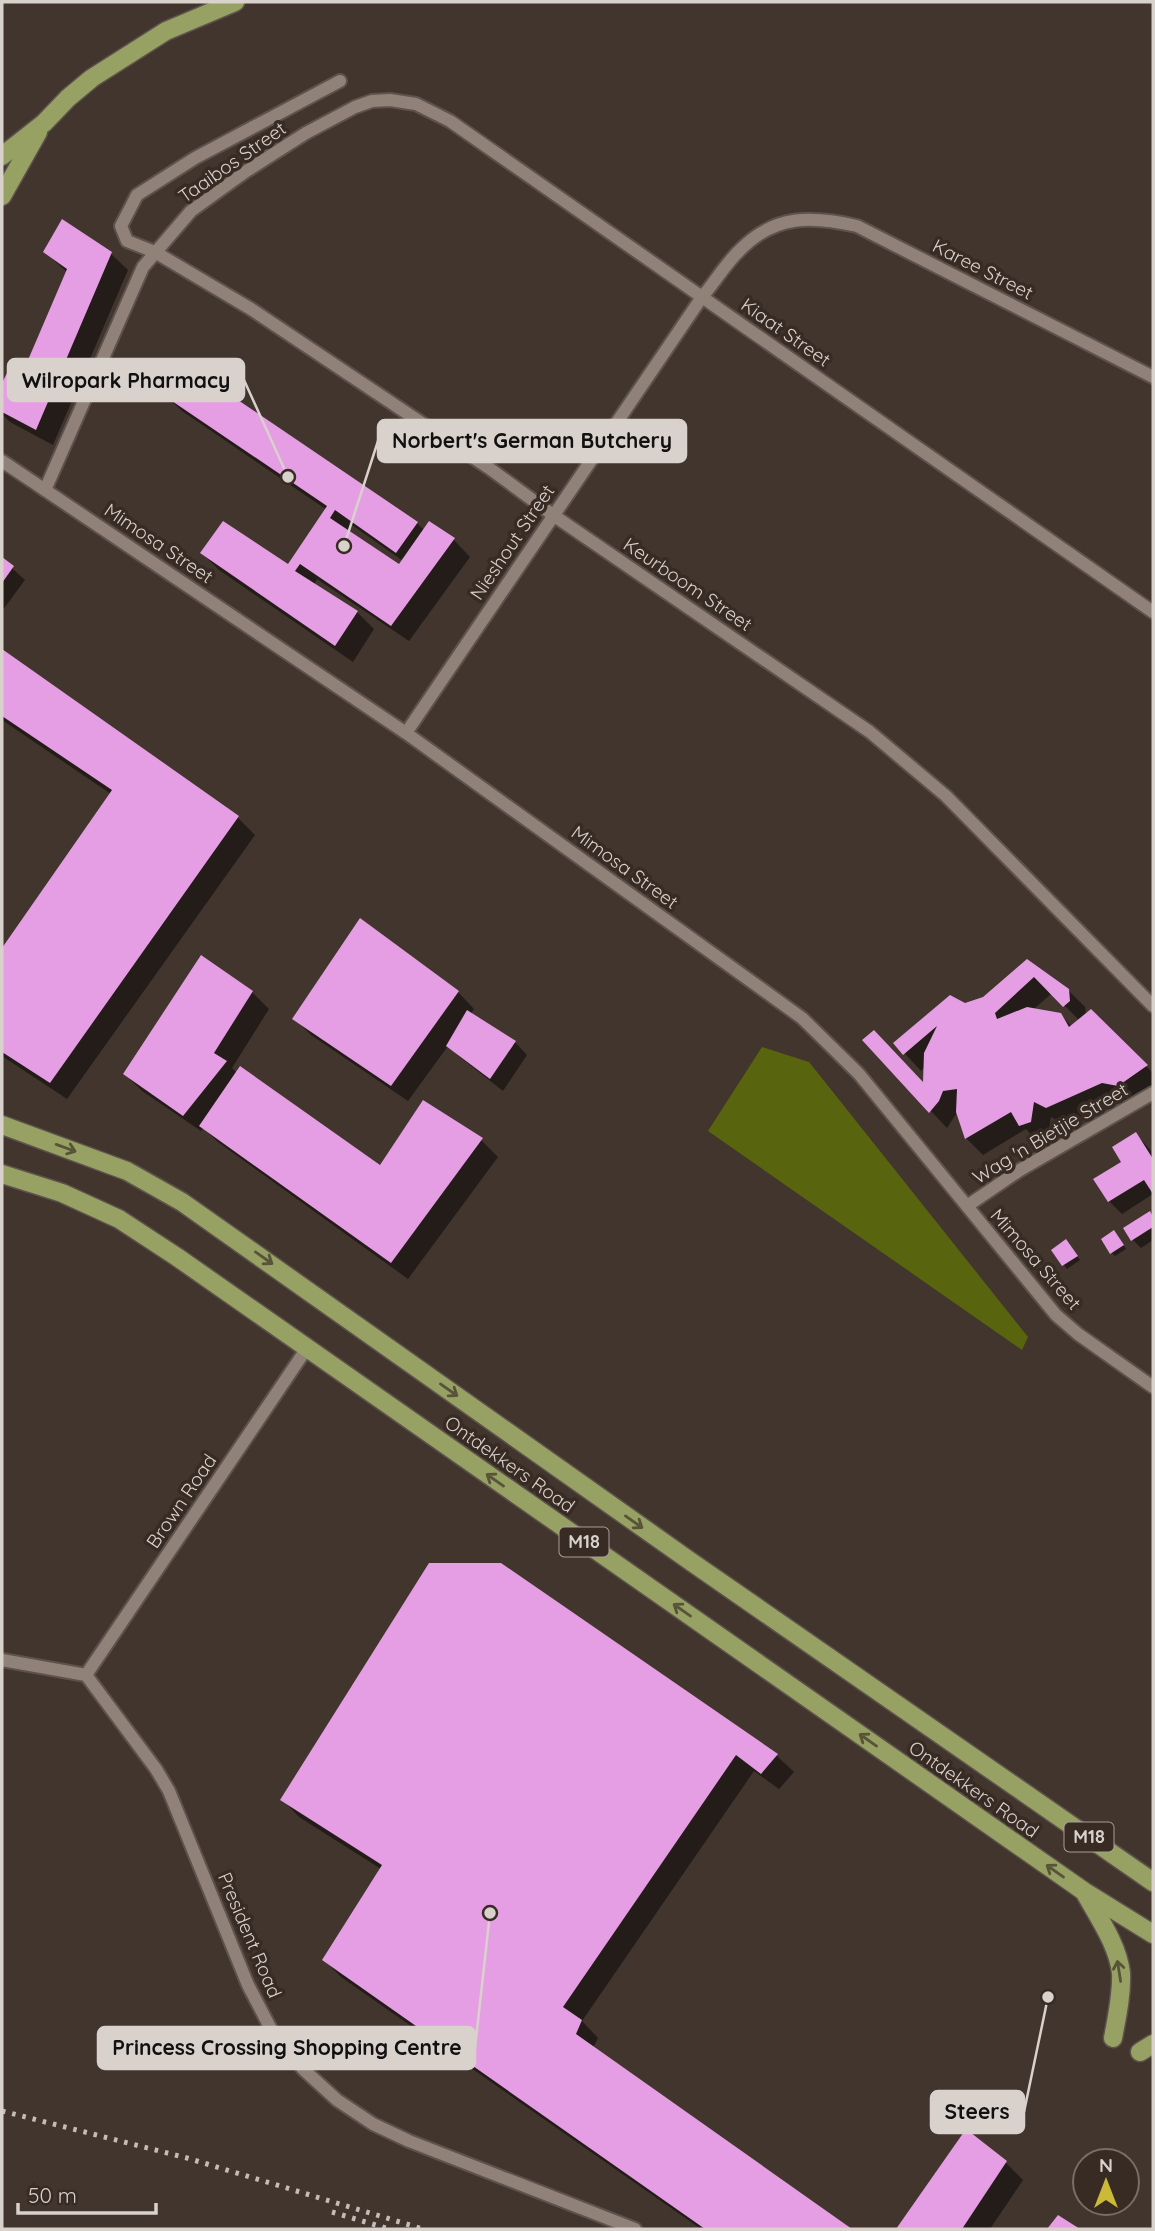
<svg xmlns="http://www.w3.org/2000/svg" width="1155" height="2231" font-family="Quicksand,sans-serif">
	<rect width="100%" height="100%" fill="#42352d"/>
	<path fill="#59650e" d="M762 1047 809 1062 1028 1337 1022 1350 708 1131Z"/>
	<g fill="#0007" fill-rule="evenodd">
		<path d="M45 252 110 253 128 270 53 445 10 422 2 414V387L10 369 23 376 68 273Z"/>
		<path d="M186 366 417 523 424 530 454 540 470 557 409 641 317 579 314 585 357 612 374 629 353 662 219 570 202 553 288 567 327 510 182 411 165 395ZM352 525 403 561 399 567 348 533Z"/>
		<path d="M2 559 25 580 2 611Z"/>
		<path d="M2 651 238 818 255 835 67 1099 2 1056V952L111 794 2 720Z"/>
		<path d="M1027 961 1068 990 1085 1007 1086 1015 1090 1012 1153 1073V1090L1136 1103 1120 1100 1064 1124 1051 1117 1047 1139 1038 1142 1026 1129 983 1155 966 1138 958 1111 947 1128 864 1040 925 1085V1067L921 1071 895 1043 965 1005 984 999ZM1052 993 1080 1021 1072 1027 1060 1014 1034 1009Z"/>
		<path d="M252 992 269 1009 232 1068 237 1073 381 1167 481 1140 498 1157 408 1279 218 1142 203 1128 201 1131 142 1091 125 1074Z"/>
		<path d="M458 992 474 1009 471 1014 515 1042 527 1055 503 1091 461 1058 448 1046 408 1101 311 1035 294 1018Z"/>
		<path d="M1136 1134 1153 1153V1194L1122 1214 1109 1201 1095 1179 1123 1162Z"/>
		<path d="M1150 1214 1153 1217V1240L1141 1248 1132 1239Z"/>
		<path d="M1117 1236 1126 1249 1115 1256 1112 1253Z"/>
		<path d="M1069 1245 1080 1260 1067 1269 1053 1250Z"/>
		<path d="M500 1565 777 1756 794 1772 779 1789 754 1771 582 2021 598 2038 593 2048 849 2229H701L341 1977 324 1960 381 1869 299 1817 283 1800Z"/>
		<path d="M967 2132 1006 2163 1023 2180 990 2229H898Z"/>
	</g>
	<g fill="#e59de3">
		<path d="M62 219 112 252 36 430 2 412V383L10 367 22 374 67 269 43 252Z"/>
		<path d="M185 364 418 522 396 553 335 510 330 518 399 564 429 521 455 538 391 626 300 564 295 571 358 611 335 646 200 553 223 521 288 564 327 506 163 395Z"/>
		<path d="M2 557 14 566 2 583Z"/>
		<path d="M2 649 239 816 50 1083 2 1052V948L112 790 2 716Z"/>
		<path d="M360 918 459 991 391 1086 292 1019Z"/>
		<path d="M201 955 253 991 214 1053 227 1061 183 1116 123 1074Z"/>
		<path d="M1027 959 1069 989 1070 1001 1063 1007 1034 977 995 1013 997 1019 1027 1007 1061 1013 1069 1027 1091 1009 1148 1065 1118 1086 1102 1083 1046 1108 1034 1102 1031 1122 1019 1126 1011 1112 965 1139 956 1112 957 1089 943 1091 939 1101 929 1113 862 1040 874 1030 923 1082 924 1053 937 1026 903 1055 893 1043 950 995 965 1003 983 997Z"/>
		<path d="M467 1010 516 1041 490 1079 446 1046Z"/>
		<path d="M240 1066 380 1165 423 1100 483 1138 391 1263 199 1126Z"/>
		<path d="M1136 1132 1153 1159V1194L1144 1180 1108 1202 1093 1179 1121 1162 1112 1147Z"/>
		<path d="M1150 1211 1153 1217V1227L1131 1241 1123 1228Z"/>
		<path d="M1114 1230 1124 1245 1110 1254 1101 1239Z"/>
		<path d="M1066 1239 1078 1256 1062 1266 1051 1250Z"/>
		<path d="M429 1563H501L778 1754 761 1774 736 1755 563 2007 582 2020 576 2034 852 2229H705L322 1960 382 1865 280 1800Z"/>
		<path d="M966 2129 1007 2161 962 2229H896Z"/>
		<path d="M1058 2215 1080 2229H1047Z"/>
	</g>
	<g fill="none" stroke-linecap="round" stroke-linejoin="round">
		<g stroke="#5d524c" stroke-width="16">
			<g id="minor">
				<path d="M340 81 195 158 137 195 121 226 127 241 155 252 251 309 489 468 553 515 870 732 946 796 1153 1006"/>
				<path d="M2 461 406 733 802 1018 859 1074 1056 1315 1078 1334 1153 1387"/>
				<path d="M45 490 143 267 191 211 245 172 306 133 355 107 372 101 390 100 416 104 450 121 1153 612"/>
				<path d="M406 733 702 297C715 282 726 263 740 250 775 214 812 216 857 226L1153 377"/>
				<path d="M967 1206 1020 1170 1153 1093"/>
				<path d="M2 1660 86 1675 156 1769 169 1791 248 1985 273 2033 303 2069 337 2100 373 2124 409 2141 635 2229"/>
				<path d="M86 1675 307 1348"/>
			</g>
		</g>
		<g stroke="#5d524c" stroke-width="21">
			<g id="major">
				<path d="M2 156 44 123 68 98 92 78 166 31 235 2"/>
				<path d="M2 196 38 132"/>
				<path d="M2 1125 127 1171 182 1202 690 1561 1153 1882"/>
				<path d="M2 1174 62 1193 119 1219 177 1257 1085 1892 1153 1934"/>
				<path d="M1085 1893C1098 1917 1118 1945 1121 1973 1122 1994 1117 2017 1113 2038"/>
				<path d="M1140 2052 1153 2044"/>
			</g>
		</g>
		<use href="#minor" stroke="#918279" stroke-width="12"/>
		<use href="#major" stroke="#96a163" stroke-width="18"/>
		<g stroke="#c5bcb7" stroke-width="5" stroke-dasharray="3.5 7" stroke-linecap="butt">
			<path d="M2 2111 187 2158 423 2229"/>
			<path d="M332 2212 389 2229"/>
		</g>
	</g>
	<defs><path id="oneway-shaft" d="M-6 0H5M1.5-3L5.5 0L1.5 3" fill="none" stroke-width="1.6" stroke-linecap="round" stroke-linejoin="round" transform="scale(1.75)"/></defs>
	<g stroke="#585439">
		<use href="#oneway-shaft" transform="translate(66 1148) rotate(20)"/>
		<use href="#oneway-shaft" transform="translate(264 1258) rotate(35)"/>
		<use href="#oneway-shaft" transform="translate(449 1390) rotate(35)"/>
		<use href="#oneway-shaft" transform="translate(495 1480) rotate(-145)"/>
		<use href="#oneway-shaft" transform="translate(634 1522) rotate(35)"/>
		<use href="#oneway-shaft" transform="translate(682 1610) rotate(-145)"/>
		<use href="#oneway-shaft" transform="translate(868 1740) rotate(-145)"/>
		<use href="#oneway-shaft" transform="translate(1055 1871) rotate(-145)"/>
		<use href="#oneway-shaft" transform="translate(1119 1971) rotate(-99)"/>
	</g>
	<g text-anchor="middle" stroke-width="7" stroke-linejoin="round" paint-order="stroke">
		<g fill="#372b23" stroke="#a89f99" stroke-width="2">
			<rect x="559.5" y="1527.5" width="49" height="29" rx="5"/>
			<rect x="1064.5" y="1822.5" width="49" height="29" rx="5"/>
		</g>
		<g font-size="18" font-weight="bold" fill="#d9d1cc">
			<text x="584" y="1548">M18</text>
			<text x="1089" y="1843">M18</text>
		</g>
		<g font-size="19" fill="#d9d1cc" stroke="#372b23">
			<text transform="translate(232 162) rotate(-35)" y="7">Taaibos Street</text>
			<text transform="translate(983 269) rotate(27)" y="7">Karee Street</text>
			<text transform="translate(786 332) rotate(35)" y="7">Kiaat Street</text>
			<text transform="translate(512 542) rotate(-56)" y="7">Nieshout Street</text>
			<text transform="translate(159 543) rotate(34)" y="7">Mimosa Street</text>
			<text transform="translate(688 584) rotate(34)" y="7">Keurboom Street</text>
			<text transform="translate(625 867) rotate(36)" y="7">Mimosa Street</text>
			<text transform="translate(1050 1133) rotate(-31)" y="7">Wag 'n Bietjie Street</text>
			<text transform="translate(1036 1259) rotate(49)" y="7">Mimosa Street</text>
			<text transform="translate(510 1464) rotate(35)" y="7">Ontdekkers Road</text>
			<text transform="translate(181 1501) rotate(-56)" y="7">Brown Road</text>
			<text transform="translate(974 1789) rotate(35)" y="7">Ontdekkers Road</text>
			<text transform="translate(250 1935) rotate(67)" y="7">President Road</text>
		</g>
	</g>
	<path fill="none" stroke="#d9d1cc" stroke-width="2.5" d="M288 477L244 380M344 546L378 441M490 1913L475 2048M1048 1997L1024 2112"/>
	<g fill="#d9d1cc" stroke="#372b23" stroke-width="2.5">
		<circle cx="288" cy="477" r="7"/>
		<circle cx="344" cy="546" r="7"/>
		<circle cx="490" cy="1913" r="7"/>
		<circle cx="1048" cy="1997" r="7"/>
	</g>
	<g fill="#d9d1cc" stroke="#d9d1cc" stroke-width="2.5">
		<rect x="8" y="359" width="236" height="42" rx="7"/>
		<rect x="378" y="420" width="308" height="42" rx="7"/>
		<rect x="98" y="2027" width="377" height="42" rx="7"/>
		<rect x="931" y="2091" width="93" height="42" rx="7"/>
	</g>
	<g font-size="21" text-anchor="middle" font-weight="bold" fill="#111">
		<text x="126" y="388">Wilropark Pharmacy</text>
		<text x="532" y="448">Norbert's German Butchery</text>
		<text x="287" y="2055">Princess Crossing Shopping Centre</text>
		<text x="977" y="2119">Steers</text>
	</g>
	<rect width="1155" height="2231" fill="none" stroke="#d9d1cc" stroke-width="7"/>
	<g transform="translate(1106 2182)"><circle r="33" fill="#372b23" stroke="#786d67" stroke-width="2"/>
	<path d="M0-5L12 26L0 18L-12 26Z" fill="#cdb938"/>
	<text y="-10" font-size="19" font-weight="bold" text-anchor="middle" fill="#d9d1cc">N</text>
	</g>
	<path d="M18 2203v10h138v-10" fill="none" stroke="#d9d1cc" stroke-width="3.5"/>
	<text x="28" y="2203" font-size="21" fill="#d9d1cc" stroke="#372b23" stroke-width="5" paint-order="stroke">50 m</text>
</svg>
